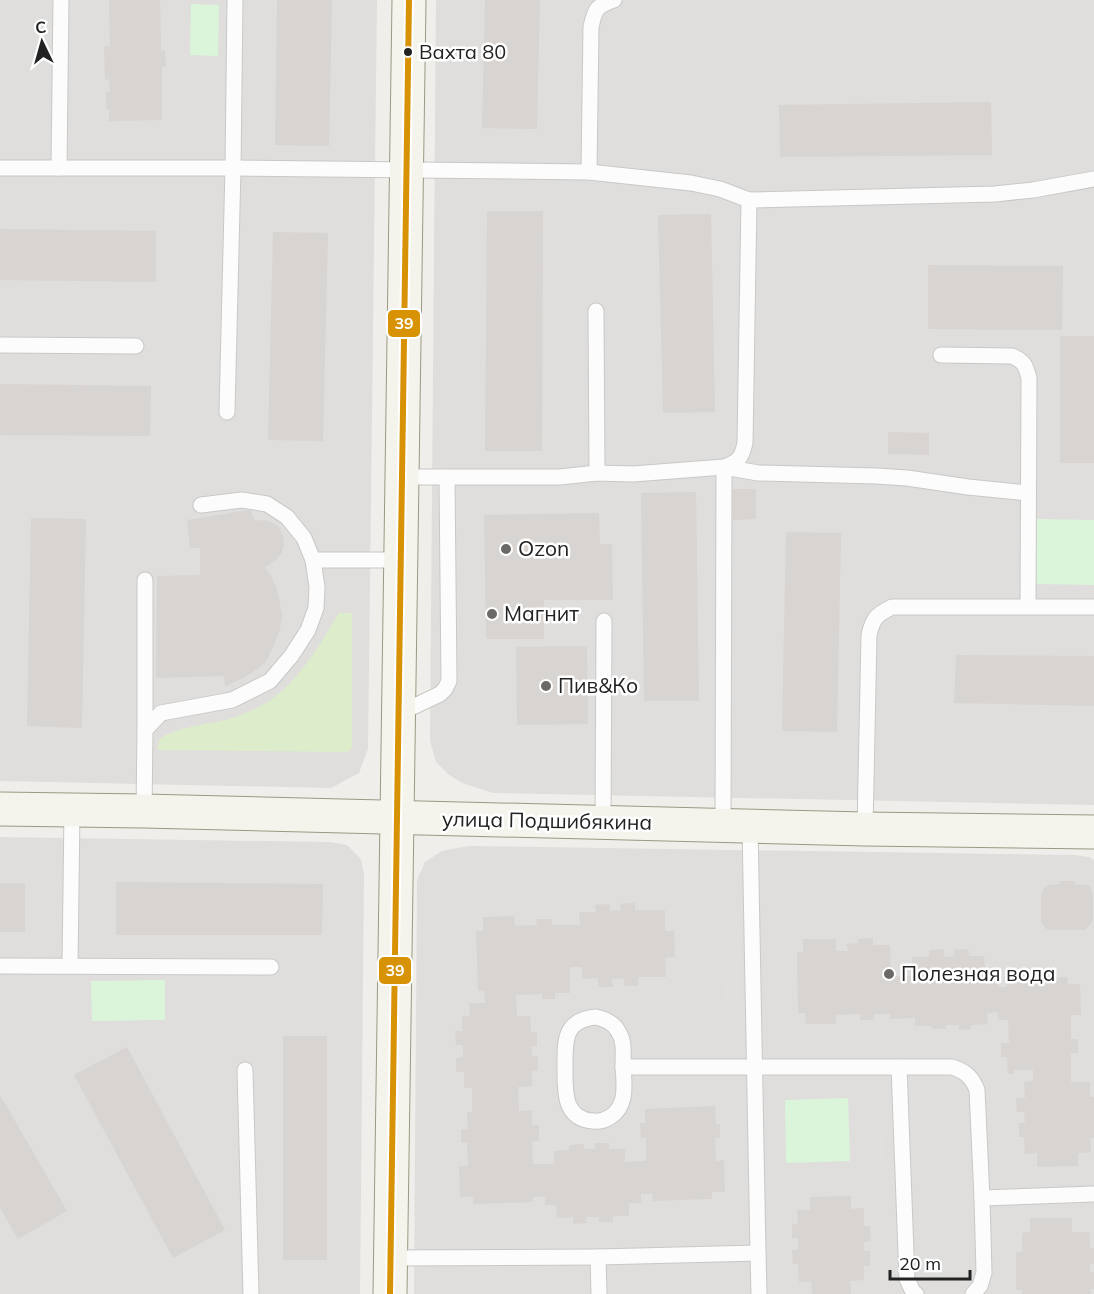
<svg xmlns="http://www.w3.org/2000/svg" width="1094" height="1294" font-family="Mulish,sans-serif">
	<rect width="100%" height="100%" fill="#f0eeeb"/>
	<g fill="#dfdedc">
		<path d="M0 0H377L368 749 359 773 331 788 0 781Z"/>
		<path d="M436 0H1094V805L493 793 462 783 448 774 436 762 430 741Z"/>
		<path d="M0 837 330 842 347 845 361 859 364 875 360 1294H0Z"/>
		<path d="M468 846 1075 855 1089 857 1094 860V1294H414L417 880 425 862 442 851Z"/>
	</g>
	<path fill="#ddeccb" d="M339 613H352V748L348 752 158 750C158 747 158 744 159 741 166 728 218 723 233 718 249 712 266 705 278 694 304 673 322 641 339 613Z"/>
	<g fill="#daf5da">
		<path d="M191 4 219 5 218 56 190 55Z"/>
		<path d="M1036 519 1094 520V585L1036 584Z"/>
		<path d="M165 980V1020L92 1021 91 981Z"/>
		<path d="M848 1098 850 1161 786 1163 785 1100Z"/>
	</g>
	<g fill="#e0dfde">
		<path d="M952 745 1094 747V786L951 784Z"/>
		<path d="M740 911 741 1002H723L721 912Z"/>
		<path d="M864 1104H882L883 1167H866Z"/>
	</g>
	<g fill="#d7d4d2">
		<path d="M109 0H160L161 51 165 50 166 67H162V120L109 121V109H106V92H110L109 79 105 80 104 47 110 46Z"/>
		<path d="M277 0H332L329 146 275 145Z"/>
		<path d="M485 0H540L537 129 482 128Z"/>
		<path d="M991 102 992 155 780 157 779 105Z"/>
		<path d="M487 211H543L542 451H485Z"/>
		<path d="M711 214 715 412 663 413 658 215Z"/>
		<path d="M0 229 156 231V282L0 280Z"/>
		<path d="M273 232 328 233 323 441 268 440Z"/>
		<path d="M928 265 1063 266 1062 330 928 329Z"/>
		<rect x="1060" y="336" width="34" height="127"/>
		<path d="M0 384 151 386 150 436 0 435Z"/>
		<path d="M888 432 929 433V455L888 454Z"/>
		<path d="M733 489H756V519L733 520Z"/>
		<path d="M696 492 699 701H644L641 493Z"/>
		<path d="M250 510 255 521 263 520 271 522 279 527 283 536 284 544 282 552 276 560 265 567 271 576 277 589 282 615 280 629 272 649 265 663 253 672 241 679 225 686 224 676 156 678 157 576 200 575V548H190L187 520Z"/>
		<path d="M599 513 600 544H612L613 600H544V639H486L484 515Z"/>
		<path d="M31 518 86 519 82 728 27 726Z"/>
		<path d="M786 532 841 533 837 732 782 731Z"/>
		<path d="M587 646 588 724 517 725 516 647Z"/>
		<path d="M956 655 1094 656V706L954 703Z"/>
		<path d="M1060 881H1074L1075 885H1089L1091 888 1093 898V917L1092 922 1085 930H1050L1046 929 1041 922V898L1042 893 1044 888 1049 885 1060 884Z"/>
		<path d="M116 882 323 884 322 935H116Z"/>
		<rect x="0" y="883" width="25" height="49"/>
		<path d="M635 903V910H665V931H674L675 957 665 958 666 977H638V986H624V978L612 979 613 987H598V978L582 979V967H570V993H555V999H542V994L516 995 517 1016H530L531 1032H537V1046H532V1056H538V1071H532V1086L518 1087 519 1111 532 1110V1125H539V1141H532L533 1164H554V1151L569 1150V1145L584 1144V1149H595V1143H609V1149H625V1162L646 1161V1138H641L640 1123H645V1109L715 1106 716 1124H720V1138H715L716 1161 724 1160 725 1192H712V1199H706L653 1201 652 1194H641V1203H629V1216H613V1222H599V1217H586L587 1223 573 1224V1217L557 1218 556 1205H545V1197H533V1202L473 1204V1197H460L459 1166H468L467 1143H461V1129H468L467 1112H472V1088H464V1072H456V1058L463 1057V1045H456L455 1031H462V1016H470L469 1003H485L484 991H478L476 931H483V917L514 916 515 926 537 925 536 919H552V925H580L579 912H596L595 905 610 904V911L621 910 620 904Z"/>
		<path d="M873 938V945H890L891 976H913L912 957H929V950L944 949V957L954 956V950L968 949 969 956H984L985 970H997L998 987H1007V978L1067 977 1068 984H1080L1081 1015H1071V1039H1078V1053H1071V1082H1090V1097H1094V1138H1090L1091 1152 1078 1153V1166L1037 1167V1153L1025 1154 1024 1137H1019V1123H1025L1024 1112H1017L1016 1098H1025L1024 1082 1033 1081V1070H1014V1074H1008L1007 1057H1001V1043H1009L1008 1020H998V1012L987 1013 988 1024 971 1025V1029L959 1030V1025H946V1029H932V1026H915V1018L890 1019V1014H874V1020H860V1014L836 1015V1024H806L805 1013H798L797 953 803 952V939H836V951H848L847 944 858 943V939Z"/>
		<rect x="283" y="1036" width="44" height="224"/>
		<path d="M127 1047 225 1230 173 1258 74 1075Z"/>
		<path d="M0 1095 67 1211 18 1239 0 1208Z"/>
		<path d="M851 1196V1209L864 1208V1226H870L871 1241 864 1242V1251H870V1266H864V1280L850 1281 851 1294H812L811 1281 799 1282 798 1264H793L792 1250H798V1238H792V1224H798L797 1210H810V1197Z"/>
		<path d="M1030 1218H1072V1232H1089L1090 1248H1094V1264H1090V1272H1094V1289H1090L1091 1294H1022V1290H1016V1252H1022V1233L1030 1232Z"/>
	</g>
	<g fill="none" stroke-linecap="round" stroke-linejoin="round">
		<g stroke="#c9c8c7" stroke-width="17">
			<g id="service">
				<path d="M0 168H233L589 172 591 27C595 9 596 6 614 0"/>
				<path d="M59 168 61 0"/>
				<path d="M589 172 691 183 720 189 749 200 995 194 1033 190 1094 179"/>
				<path d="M596 311 597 473"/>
				<path d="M0 345 136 346"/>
				<path d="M941 355 1012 356C1024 361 1026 366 1029 378L1028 606"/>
				<path d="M227 412 233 168 235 0"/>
				<path d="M402 477H560L597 473 633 474 724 467C739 462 742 457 745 443L749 200"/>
				<path d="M201 505 242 500 267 504 287 517 304 538 313 560"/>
				<path d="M398 714 440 694 445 689 449 681 447 477"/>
				<path d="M145 730V580"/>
				<path d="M144 811 145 730 161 713 232 700 270 681 292 655 308 630 316 608 317 587 313 560H400"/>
				<path d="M603 823 604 621"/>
				<path d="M723 826 724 467 758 473 876 476 907 478 968 487 1028 493"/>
				<path d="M865 829 869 635C873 618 876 615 892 607H1094"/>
				<path d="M0 966 271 967"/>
				<path d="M70 966 72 811"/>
				<path d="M596 1017C605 1019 613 1022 618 1031 625 1041 623 1055 623 1066 624 1084 628 1106 610 1117 605 1120 599 1122 593 1121 563 1119 565 1090 565 1068 565 1042 563 1020 596 1017Z"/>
				<path d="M623 1067H952C965 1071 972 1077 977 1090L982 1198 1094 1194"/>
				<path d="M899 1067 907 1279 913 1292 916 1294"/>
				<path d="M245 1070 251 1294"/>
				<path d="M758 1253 759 1294"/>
				<path d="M598 1257 599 1294"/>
				<path d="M390 1258 598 1257 758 1253 750 826"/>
				<path d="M973 1294 980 1286 984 1273 982 1198"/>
			</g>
		</g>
		<g stroke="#999a82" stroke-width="35">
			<g id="secondary">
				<path d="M0 809 144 811 865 829 1094 832"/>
				<path d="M390 1294 409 0"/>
			</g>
		</g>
		<use href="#service" stroke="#fdfcfc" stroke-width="15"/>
		<use href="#secondary" stroke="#f4f4ed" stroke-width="33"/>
		<g stroke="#fff" stroke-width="10">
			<path id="bus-1" d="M390 1294 409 0"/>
		</g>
		<use href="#bus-1" stroke="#d79205" stroke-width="6"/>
	</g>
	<circle fill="#222" stroke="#fff" stroke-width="2" cx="408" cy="52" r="5"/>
	<g fill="#6a6968" stroke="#fff" stroke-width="2">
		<circle cx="506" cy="549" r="6"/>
		<circle cx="492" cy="614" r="6"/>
		<circle cx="546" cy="686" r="6"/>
		<circle cx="889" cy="974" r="6"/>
	</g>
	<g text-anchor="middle" stroke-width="5" stroke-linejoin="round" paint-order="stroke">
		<g font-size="20" fill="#222" stroke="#fff" text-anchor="start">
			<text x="419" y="59">Вахта 80</text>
		</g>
		<g font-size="21" fill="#222" stroke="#fff" text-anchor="start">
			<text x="518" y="556">Ozon</text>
			<text x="504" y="621">Магнит</text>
			<text x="558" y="693">Пив&amp;Ко</text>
			<text x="901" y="981">Полезная вода</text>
		</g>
		<g font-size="21" fill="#222" stroke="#fff">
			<text transform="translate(547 821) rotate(1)" y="7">улица Подшибякина</text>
		</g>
	</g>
	<g stroke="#fff" stroke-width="2">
		<rect x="387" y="309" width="34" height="29" rx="6" fill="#d79205"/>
		<rect x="378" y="956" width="34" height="29" rx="6" fill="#d79205"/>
	</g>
	<g font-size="16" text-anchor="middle" font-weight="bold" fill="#fff">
		<text x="404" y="329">39</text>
		<text x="395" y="976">39</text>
	</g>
	<g transform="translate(42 42) rotate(355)" stroke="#ffffff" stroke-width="4.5" paint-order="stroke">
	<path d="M0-4.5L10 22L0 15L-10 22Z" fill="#222222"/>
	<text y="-9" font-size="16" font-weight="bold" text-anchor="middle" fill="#222222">С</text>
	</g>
	<path d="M890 1270v9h80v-9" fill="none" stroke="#222222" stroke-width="3"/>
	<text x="899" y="1270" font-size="18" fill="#222222" stroke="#ffffff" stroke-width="4.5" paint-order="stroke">20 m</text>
</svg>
